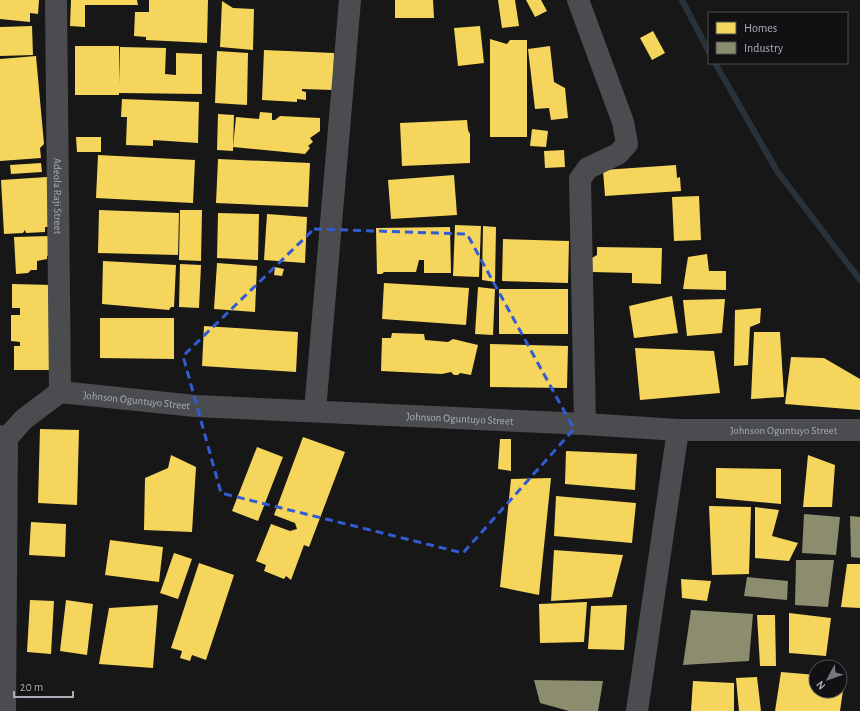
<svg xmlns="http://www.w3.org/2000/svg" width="860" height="711" font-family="'Alegreya Sans',sans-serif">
	<rect width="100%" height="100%" fill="#171717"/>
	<g fill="#f6d55c">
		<path d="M0 0H39L38 14 30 13V22L0 19Z"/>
		<path d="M71 0H137L138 5H85V27L70 26Z"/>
		<path d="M149 0H208L207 43 146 40V37L134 36 135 12H149Z"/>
		<path d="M395 0H433L434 18H395Z"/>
		<path d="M498 0H515L519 26 502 28Z"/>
		<path d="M526 0H541L547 11 535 17Z"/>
		<path d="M222 1 233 8 254 9 253 50 220 47Z"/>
		<path d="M32 26 33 55 0 56V27Z"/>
		<path d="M480 26 484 63 458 66 454 28Z"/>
		<path d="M653 31 665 53 652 60 640 38Z"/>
		<path d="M490 39 507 44 510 40H527V137H490Z"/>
		<path d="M75 46H119V84L120 47 166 48 165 74 176 75V53L202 54V94L119 93V95H75Z"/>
		<path d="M550 46 554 82 565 88 568 118 551 120 549 108 535 109 528 49Z"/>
		<path d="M264 50 334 53 333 90 302 89V91L306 92V100L297 99V102L262 100Z"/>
		<path d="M217 51 248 53 247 105 215 103Z"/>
		<path d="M36 56 44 144 40 148 41 158 0 161V59Z"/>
		<path d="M122 99 199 102 198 143 153 140V146L126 145 127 117H121Z"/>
		<path d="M260 112 272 113V120H275L280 116 320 118V131L310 138 313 142 308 146 310 148 305 154 233 147 236 117 259 119Z"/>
		<path d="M218 114 234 115 233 151 217 150Z"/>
		<path d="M467 120 468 130 470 134V163L402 166 400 123Z"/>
		<path d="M532 129 548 131 546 147 530 146Z"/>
		<path d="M76 137H101V152H77Z"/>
		<path d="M564 150 565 167 545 168 544 151Z"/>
		<path d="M98 155 195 160 193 203 96 198Z"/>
		<path d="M218 159 310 163 308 207 216 203Z"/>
		<path d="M41 163 42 172 11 174 10 165Z"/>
		<path d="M676 165 677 178 680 177 681 191 605 196 603 170Z"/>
		<path d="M454 175 457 215 391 219 388 180Z"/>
		<path d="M47 177 50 227H45V232L26 233 25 230 23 233 4 234 1 180Z"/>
		<path d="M699 196 701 240 674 241 672 197Z"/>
		<path d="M99 210 179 213 178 255 98 253Z"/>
		<path d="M180 210H202L201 261 179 260Z"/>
		<path d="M218 213 259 214 258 260 217 258Z"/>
		<path d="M267 214 307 217 305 263 264 260Z"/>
		<path d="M455 225 481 226 479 277 453 276Z"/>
		<path d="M483 226 496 227 495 282 482 280Z"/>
		<path d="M450 227 451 273H424V260H419L416 272H384L382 274H377L376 228Z"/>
		<path d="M50 236 51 254 47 256V259L37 261V270H31L28 273 16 274 14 237Z"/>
		<path d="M503 239 569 241 568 283 502 281Z"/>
		<path d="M597 247 662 248 661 284 632 283V273L592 272V258L597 255Z"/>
		<path d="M707 254 709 271H726V290L683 289 688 257Z"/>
		<path d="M103 261 176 265 174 307H171L169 310 102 304Z"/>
		<path d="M217 263 257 266 255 312 214 309Z"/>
		<path d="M180 264 201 265 199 308 179 307Z"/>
		<path d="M275 267 284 269 282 276 274 275Z"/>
		<path d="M384 283 469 288 466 325 382 319Z"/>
		<path d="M12 284 54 285V370H14V346H20V342L11 341V315H20V308H12Z"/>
		<path d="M478 287 495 289 493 335 475 334Z"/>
		<rect x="499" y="289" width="69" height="45"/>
		<path d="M672 296 678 333 634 338 629 306Z"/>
		<path d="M725 299 722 333 687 336 683 300Z"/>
		<path d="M761 308 760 323 750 327 748 365 734 366 735 310Z"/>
		<path d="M100 318H174V359L100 358Z"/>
		<path d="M204 326 298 332 296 372 202 366Z"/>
		<path d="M754 332H780L784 397 751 399Z"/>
		<path d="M392 333 424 334 425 340 448 342 453 339 478 345 471 375 460 373 458 375H454L451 372 442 374 381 371 382 338H391Z"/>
		<path d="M490 344 568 346 567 388 490 387Z"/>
		<path d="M635 348 714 351 720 393 640 400Z"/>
		<path d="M791 357 824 358 860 379V410L785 404Z"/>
		<path d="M40 429 79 430 77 505 38 503Z"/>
		<path d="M303 437 345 452 309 547 304 545 291 580 286 576 284 579 264 571 266 565 256 561 271 524 290 531 297 529 295 523 274 515Z"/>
		<path d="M500 439H511V471L498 469Z"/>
		<path d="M257 447 283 457 258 521 232 511Z"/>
		<path d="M566 451 637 454 635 490 565 484Z"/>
		<path d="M171 455 196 467 192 532 144 530 145 478 168 468Z"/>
		<path d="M808 455 835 465 832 507H803Z"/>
		<path d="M716 468 781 469V504L716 498Z"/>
		<path d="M551 478 539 595 500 587 511 479Z"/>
		<path d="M556 496 636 503 632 543 554 536Z"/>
		<path d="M709 506 751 507 749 574 712 575Z"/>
		<path d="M755 507 779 510 772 536 798 543 789 561 755 558Z"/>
		<path d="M31 522 66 524 65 557 29 555Z"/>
		<path d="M110 540 163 547 159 582 105 575Z"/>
		<path d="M554 550 623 555 612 597 551 601Z"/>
		<path d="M174 553 192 559 178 599 160 593Z"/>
		<path d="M199 563 234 575 206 660 192 655 190 661 180 658 182 651 171 648Z"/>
		<path d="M847 564H860V608L841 607Z"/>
		<path d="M681 579 711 581 707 601 682 598Z"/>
		<path d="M30 600 54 601 51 654 27 652Z"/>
		<path d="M66 600 93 604 87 655 60 651Z"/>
		<path d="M587 602 584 642 540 643 539 604Z"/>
		<path d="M158 605 153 668 99 664 109 608Z"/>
		<path d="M627 605 624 650 588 649 591 606Z"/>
		<path d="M789 613 831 618 826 656 789 653Z"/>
		<path d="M757 615H775L776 666H760Z"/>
		<path d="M781 672 816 675V691H840V677H845L840 711H775Z"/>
		<path d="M757 677 761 711H739L736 678Z"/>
		<path d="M693 681 734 683V711H691Z"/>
	</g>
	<g fill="#8c8c6e">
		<path d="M804 514 840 517 836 555 802 553Z"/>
		<path d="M850 516 860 517V558L851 557Z"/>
		<path d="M796 560H834L828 607 795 605Z"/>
		<path d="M747 577 788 581 787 600 744 596Z"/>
		<path d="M691 610 753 614 749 661 683 665Z"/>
		<path d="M534 680 603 681 598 711H569L540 703Z"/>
	</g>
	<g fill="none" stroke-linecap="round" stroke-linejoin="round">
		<g stroke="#2a3239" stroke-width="6">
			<path d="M682 0 709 52"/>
			<path d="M715 63 777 171 860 280"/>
		</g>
		<g stroke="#4b4c50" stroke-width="22">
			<path id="s1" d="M56 0 60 392"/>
			<path d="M578 0 623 122 627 144 618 154 588 168 580 179 585 424"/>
			<path id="s2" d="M60 392 195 406 585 424 678 430H860"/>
			<path d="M315 411 350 0"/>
			<path d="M0 436 7 438 24 419 60 392"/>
			<path d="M5 711 7 438"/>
			<path d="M637 711 678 430"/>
		</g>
	</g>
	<path fill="none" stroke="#325cd3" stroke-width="3" stroke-dasharray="8 5" stroke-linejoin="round" d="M314 229 467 234 574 429 463 553 221 493 183 356Z"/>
	<g text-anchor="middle" stroke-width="4" stroke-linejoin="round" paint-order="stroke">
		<g font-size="11" fill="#a8adb8" stroke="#111113">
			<text dy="4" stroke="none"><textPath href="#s1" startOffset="196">Adeola Raji Street</textPath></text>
			<text dy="4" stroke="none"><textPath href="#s2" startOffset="77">Johnson Oguntuyo Street</textPath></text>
			<text dy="4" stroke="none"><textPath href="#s2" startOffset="401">Johnson Oguntuyo Street</textPath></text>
			<text dy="4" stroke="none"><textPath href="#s2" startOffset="725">Johnson Oguntuyo Street</textPath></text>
		</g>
	</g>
	<rect x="708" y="12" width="140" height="52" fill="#111113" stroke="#4d4f55"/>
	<rect x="716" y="22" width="20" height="12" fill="#f6d55c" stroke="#4d4f55"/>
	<text x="744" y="32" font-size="12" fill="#a8adb8">Homes</text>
	<rect x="716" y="42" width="20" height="12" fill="#8c8c6e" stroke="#4d4f55"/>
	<text x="744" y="52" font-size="12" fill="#a8adb8">Industry</text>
	<g transform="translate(828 679) rotate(229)"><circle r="19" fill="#111113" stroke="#4d4f55"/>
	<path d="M0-3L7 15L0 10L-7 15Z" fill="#757880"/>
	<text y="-6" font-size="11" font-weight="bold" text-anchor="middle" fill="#a8adb8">N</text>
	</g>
	<path d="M14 691v6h59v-6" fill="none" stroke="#a8adb8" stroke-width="2"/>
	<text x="20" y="691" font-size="12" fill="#a8adb8" stroke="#111113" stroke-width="3" paint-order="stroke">20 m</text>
</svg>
